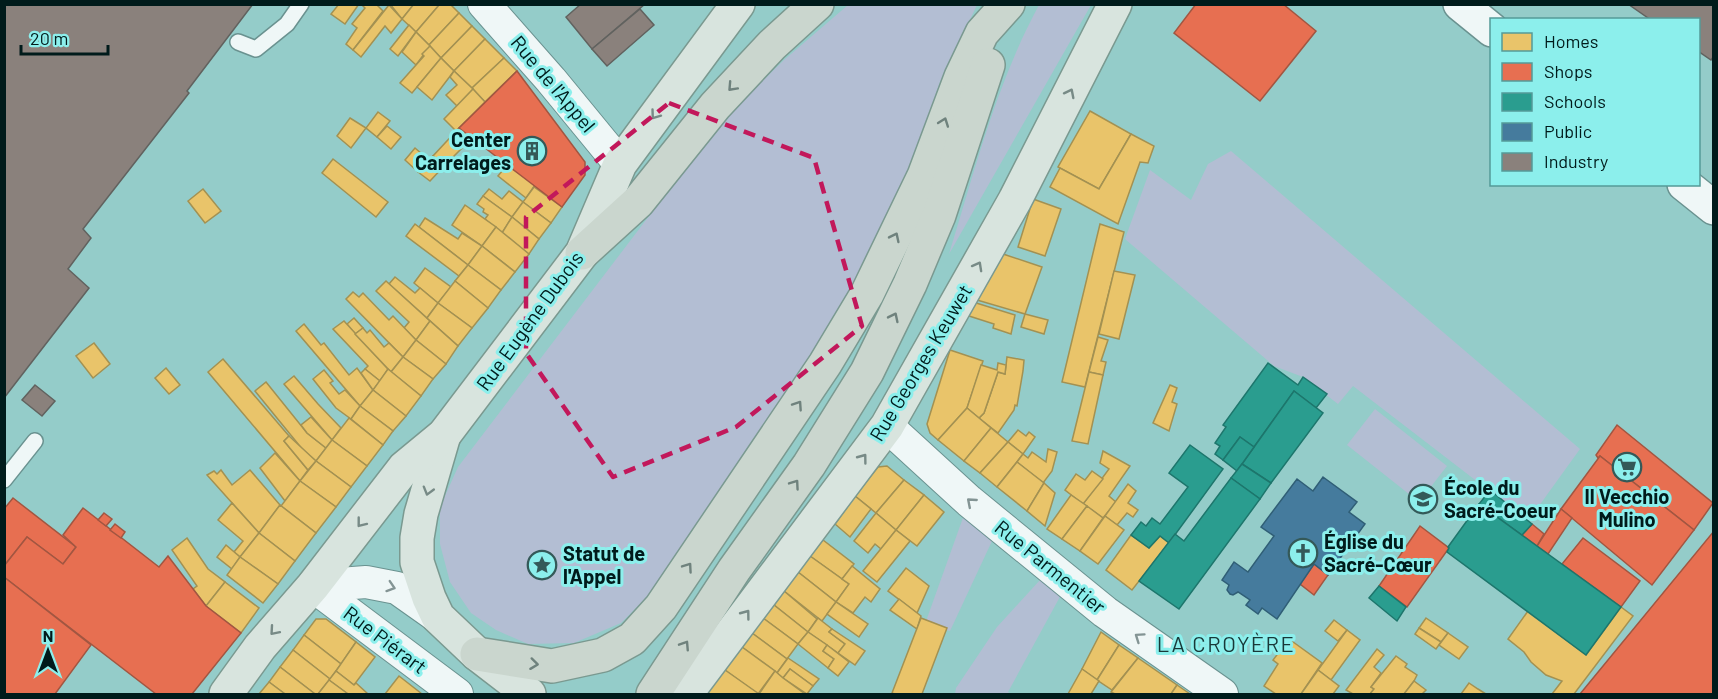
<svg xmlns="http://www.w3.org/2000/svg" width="1718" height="699" font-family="Barlow,sans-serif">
	<rect width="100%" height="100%" fill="#94ccc9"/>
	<g fill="#b3bed3">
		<path d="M848 5H977L940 82 909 172 888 225 821 349 653 591 621 623 574 643 528 644 496 630 471 613 450 582 440 544V507L458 467 697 153 739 104 784 60Z"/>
		<path d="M1039 5H1091L949 254C975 170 997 82 1039 5Z"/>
		<path d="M1231 151 1580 449 1518 535 1485 511 1496 496 1353 386 1338 404 1303 377 1274 366 1125 239 1150 170 1191 200 1208 164Z"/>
		<path d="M1375 409 1447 466 1419 502 1347 445Z"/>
		<path d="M969 501 999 526 950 631 925 624Z"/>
		<path d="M1051 568 1068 582 1008 692 1011 694H955L956 688 997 627Z"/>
	</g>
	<g fill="#e9c46a" stroke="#a39152" stroke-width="1.5">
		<path d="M339 4H359L345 24 331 14Z"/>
		<path d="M361 4H376L383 11 353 50 346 44 357 28 352 24 365 8Z"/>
		<path d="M390 4H414L402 19Z"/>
		<path d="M414 4H440L416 32 402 19Z"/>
		<path d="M440 4H450L459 13 429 45 416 32Z"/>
		<path d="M389 5 402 19 391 33 385 26 361 57 353 50Z"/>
		<path d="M459 13 472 26 441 58 429 45Z"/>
		<path d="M409 25 416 32 398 56 390 49Z"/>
		<path d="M472 26 485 39 454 71 441 58Z"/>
		<path d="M416 32 430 46 416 65 402 52Z"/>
		<path d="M485 39 504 58 472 88 454 71Z"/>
		<path d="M430 46 441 58 412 93 400 83 424 56 422 54Z"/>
		<path d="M441 58 454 71 432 100 417 87Z"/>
		<path d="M504 58 517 71 485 102 472 88Z"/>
		<path d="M454 71 473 89 457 106 446 95 457 85 450 77Z"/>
		<path d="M473 89 485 102 456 131 444 119Z"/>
		<path d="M1090 111 1131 134 1099 189 1058 167Z"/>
		<path d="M378 112 390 121 377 137 366 128Z"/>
		<path d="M350 118 366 128 351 148 337 136Z"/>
		<path d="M387 126 401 137 391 149 377 137Z"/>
		<path d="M459 128 472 138 445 165 433 156Z"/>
		<path d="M1131 134 1154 146 1148 163 1140 162 1118 224 1050 187 1060 168 1099 189Z"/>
		<path d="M415 148 429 160 418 172 405 160Z"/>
		<path d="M433 156 445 165 430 181 418 172Z"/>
		<path d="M333 159 388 202 376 217 322 173Z"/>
		<path d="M507 165 535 185 526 198 498 176Z"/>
		<path d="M534 187 562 207 551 223 523 202Z"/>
		<path d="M203 189 221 211 205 223 188 201Z"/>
		<path d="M489 189 502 199 509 191 523 202 512 217 483 196Z"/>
		<path d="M483 196 512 217 502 233 485 219 488 215 483 212 484 209 477 204Z"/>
		<path d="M1033 199 1061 209 1045 256 1018 247Z"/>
		<path d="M523 202 551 223 539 239 512 217Z"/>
		<path d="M465 205 496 227 482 246 452 225Z"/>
		<path d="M512 217 539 239 529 254 502 233Z"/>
		<path d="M425 218 458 239 462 233 482 246 468 265 419 227Z"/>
		<path d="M415 224 468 265 459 276 406 236Z"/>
		<path d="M1100 224 1124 232 1085 387 1062 382Z"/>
		<path d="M496 227 529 254 515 272 482 246Z"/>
		<path d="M482 246 515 272 501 290 468 265Z"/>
		<path d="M1003 254 1042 267 1025 314 977 300Z"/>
		<path d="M468 265 501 290 488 308 455 281Z"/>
		<path d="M425 268 451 287 438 303 414 283Z"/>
		<path d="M1114 271 1135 275 1119 339 1099 334Z"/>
		<path d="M395 277 415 293 420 288 438 303 427 318 389 284Z"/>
		<path d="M386 281 430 321 416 340 404 328 409 322 376 291Z"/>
		<path d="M455 281 488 308 472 328 438 303Z"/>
		<path d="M353 292 359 297 363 293 389 320 393 316 416 340 403 357 346 299Z"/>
		<path d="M973 302 1015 315 1011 334 993 328 994 324 966 315Z"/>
		<path d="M438 303 472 328 458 346 427 318Z"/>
		<path d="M1025 314 1048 320 1044 334 1021 327Z"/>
		<path d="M354 318 363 328 355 334 347 324Z"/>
		<path d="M344 321 388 369 380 381 365 369 368 366 333 329Z"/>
		<path d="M430 321 458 346 446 364 416 340Z"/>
		<path d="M304 324 321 345 324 343 349 375 357 368 373 390 360 406 296 331Z"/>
		<path d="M363 328 367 333 370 330 384 347 389 343 403 357 391 372 355 334Z"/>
		<path d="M1098 337 1108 340 1101 361 1106 362 1103 375 1089 372Z"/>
		<path d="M416 340 446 364 433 379 403 357Z"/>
		<path d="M94 343 110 364 93 378 76 356Z"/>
		<path d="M950 350 983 361 967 408 938 440 930 433 927 424Z"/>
		<path d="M403 357 433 379 421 396 391 372Z"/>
		<path d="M1007 357 1024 360 1023 371 1017 406 1015 405 1014 410 998 433 979 418 984 413 998 372 1005 374Z"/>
		<path d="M223 359 289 436 284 441 308 470 300 481 208 372Z"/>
		<path d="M998 363 1006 365 1005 374 998 372 984 413 979 418 967 408 981 365 997 370Z"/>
		<path d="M166 368 180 385 169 394 155 378Z"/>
		<path d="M365 369 380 381 373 390 361 373Z"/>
		<path d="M388 369 421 396 406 416 373 390Z"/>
		<path d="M324 370 333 381 330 383 339 394 345 390 360 406 351 419 336 408 313 379Z"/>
		<path d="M1089 372 1103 375 1088 444 1072 441Z"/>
		<path d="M294 376 318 404 341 428 332 440 284 384Z"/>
		<path d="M266 382 307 433 326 448 316 461 303 450 255 391Z"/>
		<path d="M1170 385 1177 388 1172 402 1177 404 1169 431 1153 423Z"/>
		<path d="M373 390 406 416 393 431 360 406Z"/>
		<path d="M360 406 393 431 383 445 351 419Z"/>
		<path d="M967 408 991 428 964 461 938 440Z"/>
		<path d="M311 417 332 440 326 448 307 433 301 425Z"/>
		<path d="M349 418 383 445 367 466 332 440Z"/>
		<path d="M991 428 1008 442 980 473 964 461Z"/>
		<path d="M1018 430 1026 436 1029 432 1035 437 1023 454 1008 442Z"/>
		<path d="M289 436 316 461 308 470 284 441Z"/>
		<path d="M332 440 367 466 351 487 316 461Z"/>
		<path d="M1008 442 1023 454 997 487 980 473Z"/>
		<path d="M1048 449 1057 452 1052 471 1043 483 1017 462 1023 454 1028 458 1032 452 1046 462Z"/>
		<path d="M1103 451 1130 466 1109 496 1116 502 1103 518 1083 504 1109 469 1100 463Z"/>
		<path d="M275 453 300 481 285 501 260 468Z"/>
		<path d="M316 461 351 487 336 507 300 481Z"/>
		<path d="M1017 462 1044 483 1027 511 997 487Z"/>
		<path d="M887 466 904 480 876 513 855 496 878 467Z"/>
		<path d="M221 470 232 485 250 470 280 505 259 533 207 475 214 471 217 474Z"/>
		<path d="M1092 471 1103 479 1083 504 1065 490 1076 474 1085 480Z"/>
		<path d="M904 480 924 495 896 530 876 513Z"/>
		<path d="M300 481 336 507 316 533 281 506Z"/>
		<path d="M1044 483 1055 493 1045 526 1027 511Z"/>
		<path d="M1128 484 1136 491 1128 503 1138 510 1133 517 1127 513 1117 525 1105 516Z"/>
		<path d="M924 495 944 512 917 546 896 530Z"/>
		<path d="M1071 495 1087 506 1062 539 1047 529Z"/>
		<path d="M855 496 871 509 850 537 835 524Z"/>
		<path d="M232 503 259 533 240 557 234 552 243 541 218 520Z"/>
		<path d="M280 505 316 533 295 561 259 533Z"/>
		<path d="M1087 506 1103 518 1080 551 1062 539Z"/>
		<path d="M876 513 896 530 881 549 875 544 868 553 854 541Z"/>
		<path d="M1105 516 1124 530 1098 564 1080 551Z"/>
		<path d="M896 530 910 541 877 582 863 571Z"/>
		<path d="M259 533 295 561 278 584 240 557Z"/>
		<path d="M1131 535 1149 548 1160 536 1169 543 1132 590 1106 570Z"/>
		<path d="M187 538 208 569 225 582 206 606 193 589 197 586 172 550Z"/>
		<path d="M823 540 854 564 842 579 810 556Z"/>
		<path d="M226 545 240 557 232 569 217 557Z"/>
		<path d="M810 556 849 584 836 602 798 572Z"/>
		<path d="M240 557 278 584 263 603 227 575Z"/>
		<path d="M852 566 880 589 871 602 865 597 853 613 836 602 849 584 842 579Z"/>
		<path d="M906 568 929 586 917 613 888 591Z"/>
		<path d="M798 572 836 602 822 621 784 591Z"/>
		<path d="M225 582 259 608 241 633 206 606Z"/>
		<path d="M784 591 817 619 808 632 774 605Z"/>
		<path d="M899 599 921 616 917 629 890 610Z"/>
		<path d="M836 602 868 624 859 637 827 614Z"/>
		<path d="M774 605 808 632 798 644 763 618Z"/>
		<path d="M1621 607 1633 616 1574 694H1552L1562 681 1546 675 1531 662 1524 652 1508 639 1528 611 1586 655Z"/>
		<path d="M763 618 798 644 787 659 752 633Z"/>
		<path d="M818 618 832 629 829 632 845 644 838 653 808 632Z"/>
		<path d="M921 618 947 628 922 694H895L892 693Z"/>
		<path d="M1426 618 1448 633 1441 642 1419 628Z"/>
		<path d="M316 619H326L356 642 341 664 304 635Z"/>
		<path d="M1334 620 1347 630 1338 641 1325 631Z"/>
		<path d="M1419 628 1441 642 1436 649 1415 634Z"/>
		<path d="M832 629 865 651 855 665 838 653 845 644 829 632Z"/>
		<path d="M1347 630 1360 640 1331 680 1318 670Z"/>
		<path d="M808 632 827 645 823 651 834 659 828 668 798 644Z"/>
		<path d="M1101 632 1119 645 1097 680 1082 669Z"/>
		<path d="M752 633 787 659 777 673 742 647Z"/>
		<path d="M1448 633 1468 647 1459 659 1439 645Z"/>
		<path d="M304 635 341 664 330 679 293 650Z"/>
		<path d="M1289 639 1322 663 1301 694H1276L1264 686 1278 664 1273 660Z"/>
		<path d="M356 642 375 657 354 685 336 671Z"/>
		<path d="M827 645 849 662 838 676 828 668 834 659 823 651Z"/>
		<path d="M1119 645 1138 658 1112 690 1097 680Z"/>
		<path d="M742 647 775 671 758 694 725 670Z"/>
		<path d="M1377 649 1384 655 1374 667 1381 673 1371 687 1374 689 1370 694H1353L1346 690Z"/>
		<path d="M293 650 330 679 318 694H315L280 667Z"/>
		<path d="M1396 656 1407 664 1405 667 1417 675 1414 681 1404 694H1370L1374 689 1371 687Z"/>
		<path d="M788 658 819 679 813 686 790 669 783 678 777 673Z"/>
		<path d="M1138 658 1177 685 1171 694H1115L1111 692Z"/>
		<path d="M280 667 315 694H285L269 682Z"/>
		<path d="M790 669 813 686 807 694 783 678Z"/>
		<path d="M1082 669 1099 681 1091 694H1068Z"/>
		<path d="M725 670 759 694H706Z"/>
		<path d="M1318 670 1339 686 1333 694H1301Z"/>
		<path d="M336 671 354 685 356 683 368 694H348L329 680Z"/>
		<path d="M775 671 783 678 805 694H759Z"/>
		<path d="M399 676 422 694H385Z"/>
		<path d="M329 680 348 694H318Z"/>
		<path d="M1414 681 1426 690 1422 694H1404Z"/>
		<path d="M269 682 285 694H259Z"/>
		<path d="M1469 683 1478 689 1486 694H1461Z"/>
		<path d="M1177 685 1190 694H1171Z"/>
	</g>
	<g fill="#e76f51" stroke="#a25641" stroke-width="1.5">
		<path d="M1196 4H1283L1316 31 1260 101 1174 33Z"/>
		<path d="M517 71 585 162V175L562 207 459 128Z"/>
		<path d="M1617 425 1713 503 1694 530 1600 456 1598 458 1596 455Z"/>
		<path d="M1600 456 1694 530 1652 585 1561 509Z"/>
		<path d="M13 498 76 547 63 564 27 537 4 566V509Z"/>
		<path d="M83 508 159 567 168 556 206 606 241 633 192 694H156L4 577V566L27 537 63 564 76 547 63 535Z"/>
		<path d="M1561 509 1572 518 1548 554 1537 546Z"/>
		<path d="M104 513 112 519 106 526 98 520Z"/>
		<path d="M115 524 125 532 121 538 110 530Z"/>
		<path d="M1532 524 1544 534 1537 546 1522 535Z"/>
		<path d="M1420 526 1449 548 1407 607 1379 586Z"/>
		<path d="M1714 531V694H1580Z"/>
		<path d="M1583 538 1640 581 1621 607 1562 564Z"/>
		<path d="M1314 564 1328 575 1314 595 1300 584Z"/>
		<path d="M4 577 91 645 55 694H4Z"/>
	</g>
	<g fill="#2a9d8f" stroke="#1d766c" stroke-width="1.5">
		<path d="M1268 363 1298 385 1303 377 1327 394 1316 408 1294 391 1254 447 1240 437 1223 460 1215 454 1220 446 1215 443 1226 427 1223 425Z"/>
		<path d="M1294 391 1323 413 1271 483 1242 464Z"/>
		<path d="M1240 437 1254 447 1237 471 1223 460Z"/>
		<path d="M1190 445 1223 469 1169 543 1160 536 1149 548 1131 535 1141 522 1146 526 1152 518 1160 524 1188 487 1169 473Z"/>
		<path d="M1242 464 1271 483 1260 499 1231 478Z"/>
		<path d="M1231 478 1260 499 1179 609 1139 581 1175 534 1184 541Z"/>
		<path d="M1490 490 1532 524 1522 535 1479 504Z"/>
		<path d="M1479 504 1621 607 1586 655 1447 552 1449 548 1448 547Z"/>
		<path d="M1379 586 1406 607 1397 621 1369 598Z"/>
	</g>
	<path fill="#457b9d" stroke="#305e76" stroke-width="1.5" d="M1323 477 1357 502 1349 512 1365 524 1328 575 1314 564 1277 619 1262 608 1258 614 1246 605 1250 600 1238 592 1233 595 1230 594 1227 590 1229 585 1222 580 1234 562 1248 572 1274 536 1261 527 1297 479 1313 491Z"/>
	<g fill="#8a817c" stroke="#61625f" stroke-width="1.5">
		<path d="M4 4H253L187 91 189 93 83 229 91 238 68 269 89 288 4 398Z"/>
		<path d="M581 4H645L592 49 566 17Z"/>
		<path d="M1628 4H1714V56L1711 60 1698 51V20H1651Z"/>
		<path d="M640 9 654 25 607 66 592 49Z"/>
		<path d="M35 385 55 401 42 416 22 400Z"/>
	</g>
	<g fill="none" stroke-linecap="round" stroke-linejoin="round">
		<g stroke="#6a9290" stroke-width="18">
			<g id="service">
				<path d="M238 42 256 49 287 24 301 4"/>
				<path d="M4 480 35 441"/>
			</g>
		</g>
		<g stroke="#6a9290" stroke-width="34">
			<g id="minor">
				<path d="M484 4 551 80 620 164"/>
				<path d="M887 426 969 501 1105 612 1222 694"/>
				<path d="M313 586 457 694"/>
				<path d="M313 586 366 582 397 588 438 617"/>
			</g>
		</g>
		<g stroke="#6a9290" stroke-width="36">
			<g id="tertiary">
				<path d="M1460 4 1492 30"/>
				<path d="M1684 184 1714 208"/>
			</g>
		</g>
		<g stroke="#7a9990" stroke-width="36">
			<g id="primary">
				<path d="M444 435 421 514 417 538V562L429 598 438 617 477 654 529 694"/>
				<path d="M226 694 260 647 313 586 404 468 444 435 582 253 620 164 738 4"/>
				<path d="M686 694 887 426 1015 200 1115 4"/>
			</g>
		</g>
		<g stroke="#7a9990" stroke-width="36">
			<g id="motorway">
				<path d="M582 253 638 202 715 106 772 45 817 4"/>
				<path d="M477 654 552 666 603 655 632 639 661 607 825 364 867 294 924 176 961 77 982 33 1008 4"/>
				<path d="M653 694 734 570 809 465 867 372 910 284 939 215 988 65"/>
			</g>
		</g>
		<use href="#service" stroke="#eff7f7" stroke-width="15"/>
		<use href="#minor" stroke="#eff7f7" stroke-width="32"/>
		<use href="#tertiary" stroke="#eff7f7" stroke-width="33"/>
		<use href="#primary" stroke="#d8e4de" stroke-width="33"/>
		<use href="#motorway" stroke="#cad6ce" stroke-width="33"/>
	</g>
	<defs><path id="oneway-chevron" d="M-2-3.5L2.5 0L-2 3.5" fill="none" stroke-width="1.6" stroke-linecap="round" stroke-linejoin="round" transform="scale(1.5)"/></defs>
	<g stroke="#6f827d">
		<use href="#oneway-chevron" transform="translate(732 87) rotate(133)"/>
		<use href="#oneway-chevron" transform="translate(944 122) rotate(-70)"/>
		<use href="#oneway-chevron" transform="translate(895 237) rotate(-64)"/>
		<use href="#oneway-chevron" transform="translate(894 317) rotate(-64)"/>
		<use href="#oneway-chevron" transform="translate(798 405) rotate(-56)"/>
		<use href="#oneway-chevron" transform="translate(795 484) rotate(-55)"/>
		<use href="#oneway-chevron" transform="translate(688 567) rotate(-55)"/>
		<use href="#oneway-chevron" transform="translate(685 645) rotate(-57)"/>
		<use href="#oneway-chevron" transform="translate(534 664) rotate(7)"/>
	</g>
	<g stroke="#778a86">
		<use href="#oneway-chevron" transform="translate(1070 93) rotate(-63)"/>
		<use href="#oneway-chevron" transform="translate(655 115) rotate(126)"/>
		<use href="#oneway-chevron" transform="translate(978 266) rotate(-61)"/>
		<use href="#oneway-chevron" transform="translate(863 458) rotate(-53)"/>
		<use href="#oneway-chevron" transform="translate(428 491) rotate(106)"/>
		<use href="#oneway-chevron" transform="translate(361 523) rotate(128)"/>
		<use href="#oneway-chevron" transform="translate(746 614) rotate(-53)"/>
		<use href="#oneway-chevron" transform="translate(274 631) rotate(131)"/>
	</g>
	<g stroke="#839494">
		<use href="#oneway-chevron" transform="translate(971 502) rotate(-139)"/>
		<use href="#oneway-chevron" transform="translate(391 587) rotate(18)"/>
		<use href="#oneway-chevron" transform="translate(1139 637) rotate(-145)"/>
	</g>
	<path fill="none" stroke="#c2185b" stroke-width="4.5" stroke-dasharray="12 8" stroke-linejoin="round" d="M669 103 814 158 862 326 736 427 613 477 526 353V217Z"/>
	<defs>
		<g id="building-ring" transform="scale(1.5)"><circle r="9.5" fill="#8cefec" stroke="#345958" stroke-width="1.5"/><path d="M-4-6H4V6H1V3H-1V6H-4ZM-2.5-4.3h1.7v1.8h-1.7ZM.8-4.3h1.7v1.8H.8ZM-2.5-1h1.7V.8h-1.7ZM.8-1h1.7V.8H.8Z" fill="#345958"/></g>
		<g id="supermarket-ring" transform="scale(1.5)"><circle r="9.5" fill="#8cefec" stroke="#345958" stroke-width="1.5"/><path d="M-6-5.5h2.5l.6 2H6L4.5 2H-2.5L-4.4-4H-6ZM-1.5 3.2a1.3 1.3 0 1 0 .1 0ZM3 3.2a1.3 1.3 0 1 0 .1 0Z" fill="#345958"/></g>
		<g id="school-ring" transform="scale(1.5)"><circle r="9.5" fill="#8cefec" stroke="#345958" stroke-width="1.5"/><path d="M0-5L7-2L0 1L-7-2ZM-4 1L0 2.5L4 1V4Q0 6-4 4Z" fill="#345958"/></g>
		<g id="church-ring" transform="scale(1.5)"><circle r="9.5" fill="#8cefec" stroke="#345958" stroke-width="1.5"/><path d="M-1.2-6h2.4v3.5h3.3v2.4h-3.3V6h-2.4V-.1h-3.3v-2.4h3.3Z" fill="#345958"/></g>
		<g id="sight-ring" transform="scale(1.5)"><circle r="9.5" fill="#8cefec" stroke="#345958" stroke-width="1.5"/><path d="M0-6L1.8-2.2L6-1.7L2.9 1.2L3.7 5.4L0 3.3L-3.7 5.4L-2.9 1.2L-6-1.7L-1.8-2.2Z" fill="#345958"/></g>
	</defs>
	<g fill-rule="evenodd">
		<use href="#building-ring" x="532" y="151"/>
		<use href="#supermarket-ring" x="1627" y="467"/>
		<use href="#school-ring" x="1423" y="499"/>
		<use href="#church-ring" x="1303" y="553"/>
		<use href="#sight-ring" x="542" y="565"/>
	</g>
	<g text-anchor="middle" stroke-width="6" stroke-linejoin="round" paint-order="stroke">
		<g font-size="20" fill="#001b1b" stroke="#8cefec">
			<text transform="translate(553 84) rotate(50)" y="7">Rue de l'Appel</text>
			<text transform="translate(530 321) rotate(-54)" y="7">Rue Eugène Dubois</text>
			<text transform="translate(921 363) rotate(-59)" y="7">Rue Georges Keuwet</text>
			<text transform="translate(1050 567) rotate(39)" y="7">Rue Parmentier</text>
			<text transform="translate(385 640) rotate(37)" y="7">Rue Piérart</text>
		</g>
		<g font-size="20" font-weight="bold" fill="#001b1b" stroke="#8cefec" text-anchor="start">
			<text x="511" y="147" text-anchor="end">Center<tspan x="511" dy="23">Carrelages</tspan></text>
			<text x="1444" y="495">École du<tspan x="1444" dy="23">Sacré-Coeur</tspan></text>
			<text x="1627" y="504" text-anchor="middle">Il Vecchio<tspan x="1627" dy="23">Mulino</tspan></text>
			<text x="1324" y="549">Église du<tspan x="1324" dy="23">Sacré-Cœur</tspan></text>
			<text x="563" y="561">Statut de<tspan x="563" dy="23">l'Appel</tspan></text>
		</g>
		<g font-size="22" letter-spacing="1.5" fill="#193838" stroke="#8cefec">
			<text x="1226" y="652">LA CROYÈRE</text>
		</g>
	</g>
	<rect width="1718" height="699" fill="none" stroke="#001b1b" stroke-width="12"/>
	<rect x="1490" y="18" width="210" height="168" fill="#8cefec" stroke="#549a98" stroke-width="1.5"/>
	<rect x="1502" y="33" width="30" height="18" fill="#e9c46a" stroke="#549a98" stroke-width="1.5"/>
	<text x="1544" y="48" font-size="18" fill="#001b1b">Homes</text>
	<rect x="1502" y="63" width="30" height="18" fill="#e76f51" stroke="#549a98" stroke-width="1.5"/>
	<text x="1544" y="78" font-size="18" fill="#001b1b">Shops</text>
	<rect x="1502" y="93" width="30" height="18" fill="#2a9d8f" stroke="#549a98" stroke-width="1.5"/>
	<text x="1544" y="108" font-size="18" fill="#001b1b">Schools</text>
	<rect x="1502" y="123" width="30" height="18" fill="#457b9d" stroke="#549a98" stroke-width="1.5"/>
	<text x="1544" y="138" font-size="18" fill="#001b1b">Public</text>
	<rect x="1502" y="153" width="30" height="18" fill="#8a817c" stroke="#549a98" stroke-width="1.5"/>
	<text x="1544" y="168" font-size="18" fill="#001b1b">Industry</text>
	<g transform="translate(48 651)" stroke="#8cefec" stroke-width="4.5" paint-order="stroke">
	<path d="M0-4.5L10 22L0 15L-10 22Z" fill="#001b1b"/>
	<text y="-9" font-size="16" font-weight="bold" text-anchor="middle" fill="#001b1b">N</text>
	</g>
	<path d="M21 45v9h87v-9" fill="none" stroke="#001b1b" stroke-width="3"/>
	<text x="30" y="45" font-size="18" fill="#001b1b" stroke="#8cefec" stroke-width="4.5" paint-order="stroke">20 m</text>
</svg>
